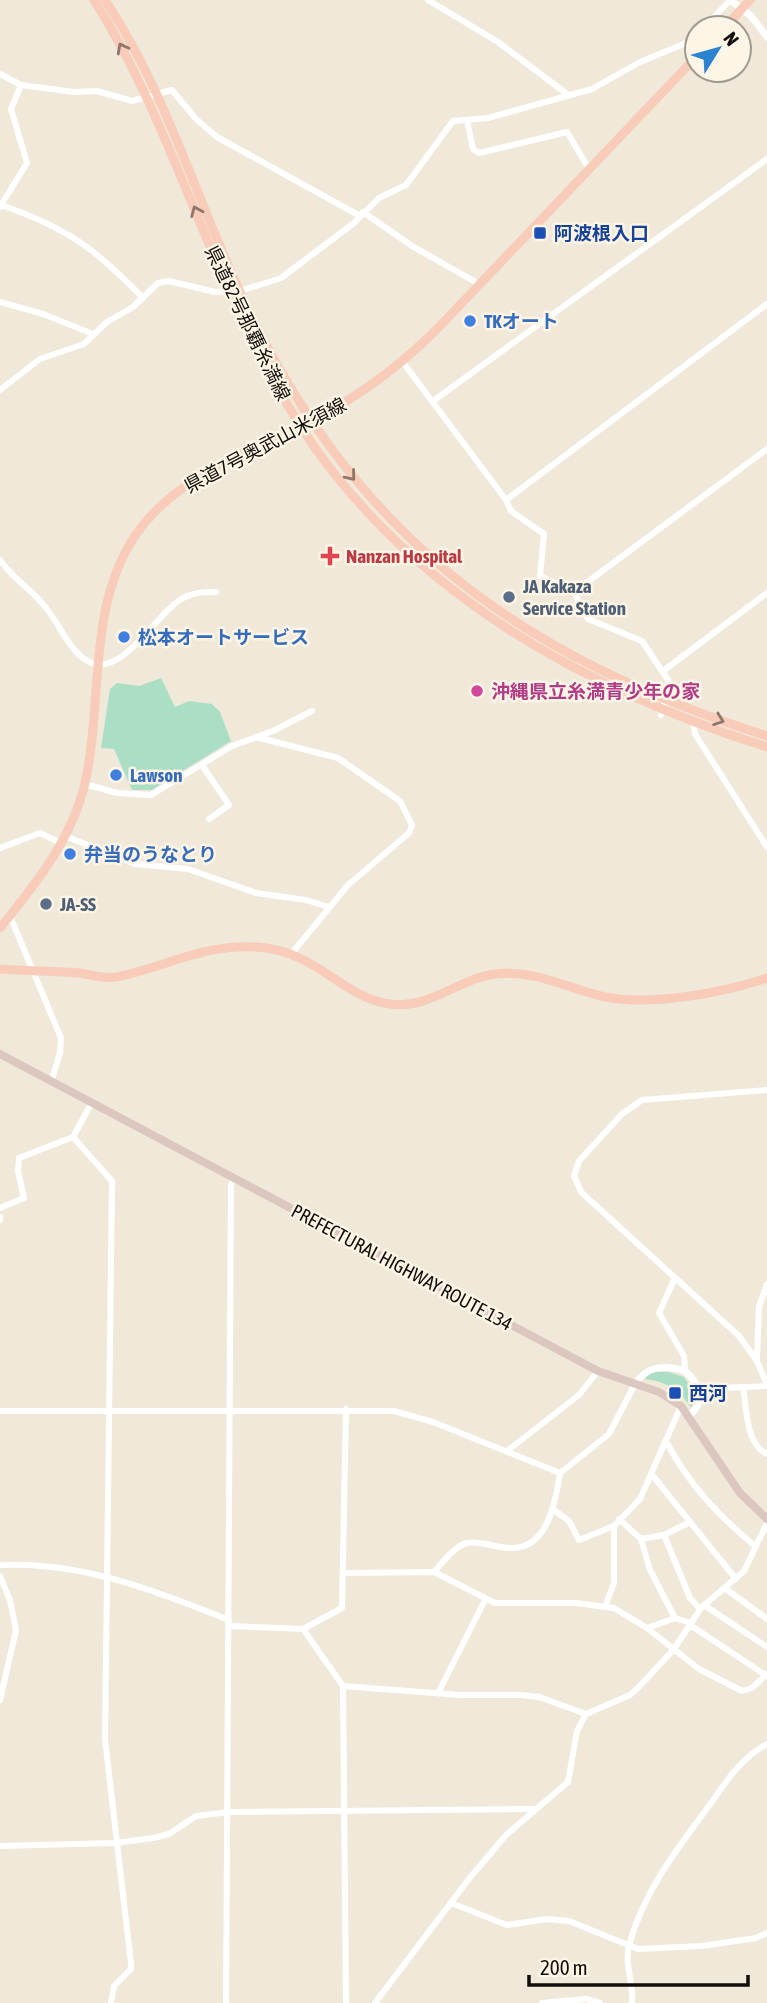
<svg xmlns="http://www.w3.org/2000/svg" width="767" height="2003" font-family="'Asap Condensed','Noto Sans JP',sans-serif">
	<rect width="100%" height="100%" fill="#f0e8d9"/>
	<g fill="#abdfc5">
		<path d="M161 678 175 707 189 701 212 704 220 712 231 741 152 790H132L114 749 101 748 110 689 117 683 139 686Z"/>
		<path d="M649 1372H668L684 1377 695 1394 694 1404 691 1407C678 1389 667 1382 645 1379Z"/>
	</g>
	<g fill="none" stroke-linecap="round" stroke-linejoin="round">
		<g stroke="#fff" stroke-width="6">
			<path d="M428 0 498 42 567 94"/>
			<path d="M704 28 730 0"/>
			<path d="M0 74 21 85 74 92 97 91 132 101 172 90 197 120 217 137 360 216"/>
			<path d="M467 120 473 149 479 153 567 132 589 169"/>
			<path d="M1 205C67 228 95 248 143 298"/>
			<path d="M0 207 27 163 11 109 21 85"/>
			<path d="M363 212 412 246 479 284"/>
			<path d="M240 291 281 278 354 223 379 198 406 185 453 121 488 118 592 89 640 62 691 41 697 35"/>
			<path d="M0 302 43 314 93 334"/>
			<path d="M402 361 506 500 511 511 544 534 540 576 574 592 588 619 642 641 670 683 661 715"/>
			<path d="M0 390 40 359 84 344 107 322 133 307 158 283 169 281 215 292 230 291"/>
			<path d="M433 401 767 159"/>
			<path d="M506 500 767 304"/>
			<path d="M0 560C13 579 27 586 41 602 57 618 65 644 83 658 120 687 156 610 185 597 195 592 205 592 216 592"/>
			<path d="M574 592 767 449"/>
			<path d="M663 671 767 593"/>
			<path d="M693 721 695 734 767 847"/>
			<path d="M256 737 338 758 400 801 412 825 409 833 348 885 292 953"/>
			<path d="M202 765 229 805 209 819"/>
			<path d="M85 784 117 793 151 795 232 746 273 731 312 711"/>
			<path d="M65 836 135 864 188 869 256 893 306 900 329 907"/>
			<path d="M0 848 40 833 61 843"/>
			<path d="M10 916 61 1038 60 1053 51 1082"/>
			<path d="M767 1090 642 1100 622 1114 579 1161 574 1176 581 1192 739 1336 757 1361 767 1385"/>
			<path d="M73 1137 112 1181 105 1739 131 1964V1969L114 1986 111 2003"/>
			<path d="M0 1208 24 1198 18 1171 19 1158 73 1137 92 1102"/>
			<path d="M0 1217V1220"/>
			<path d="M675 1278 659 1313 684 1356 685 1371"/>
			<path d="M757 1359 759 1307 767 1284"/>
			<path d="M743 1387C747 1408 745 1444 767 1454"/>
			<path d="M699 1389 767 1386"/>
			<path d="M0 1411H394L433 1422 560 1473"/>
			<path d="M667 1443C690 1486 719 1516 756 1547"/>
			<path d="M507 1451 579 1395 598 1371"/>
			<path d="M653 1476 736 1579"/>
			<path d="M554 1510 569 1521 579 1540 614 1526 640 1499 681 1406"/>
			<path d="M619 1519 641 1539 650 1570 675 1618"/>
			<path d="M664 1535 690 1598 700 1609"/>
			<path d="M641 1539 664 1535 690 1522"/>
			<path d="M0 1565C81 1561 156 1591 229 1620"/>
			<path d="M434 1572C442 1563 455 1546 467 1543 479 1540 497 1548 510 1548 548 1550 556 1500 560 1473L609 1434 635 1384"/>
			<path d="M345 1573 434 1572 495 1603H576L614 1608 647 1628 699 1669 742 1691 752 1688 767 1674"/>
			<path d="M0 1576 10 1600 16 1630 0 1700"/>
			<path d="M726 1589 767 1619"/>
			<path d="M704 1605 767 1647"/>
			<path d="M605 1607 614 1583V1526"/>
			<path d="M690 1625 767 1676"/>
			<path d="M229 1626 303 1629 342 1608 346 1409"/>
			<path d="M647 1628 675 1618 691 1623"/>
			<path d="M303 1629 343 1686 346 2003"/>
			<path d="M343 1686 460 1695H521L539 1697 586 1714"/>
			<path d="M438 1693 485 1600"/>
			<path d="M0 1846 115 1843 153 1838 169 1834 196 1816 229 1812 534 1809"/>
			<path d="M451 1903 507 1925 547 1919 569 1921 638 1949 702 1946 756 1938 767 1933"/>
			<path d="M226 2003 231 1185 234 1177"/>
			<path d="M375 2003 468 1880 506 1835 568 1782 577 1731 586 1714 630 1695 638 1688 674 1649 701 1608 744 1571 767 1523"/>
			<path d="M542 2003 586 1999 600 2003"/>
			<path d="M632 2003C634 1983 624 1965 629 1945 644 1892 674 1853 706 1810 725 1784 738 1760 767 1744"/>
		</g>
		<g stroke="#fff" stroke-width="7">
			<path d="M730 0 751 16 767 37"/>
			<path d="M635 1384C647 1366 664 1364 685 1371 700 1384 706 1401 689 1416"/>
		</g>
		<path stroke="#dcc7c0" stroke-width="8" d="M0 1054 598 1371 659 1392 681 1406 740 1493 767 1519"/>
		<g stroke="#f9cbb9" stroke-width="9">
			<path d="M94 0C152 91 185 194 230 292 254 345 280 397 313 445 422 600 590 691 767 747"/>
			<path d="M105 0C165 90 195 195 240 292 352 535 517 656 767 736"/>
			<path d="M724 28 750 0"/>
			<path d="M0 928C35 885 72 839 85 783 103 703 87 607 135 536 179 470 267 447 333 409 372 387 406 360 438 328L697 56"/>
			<path d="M0 969C26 971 53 971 80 973 92 975 104 979 116 977 166 967 202 944 256 947 317 950 342 998 390 1004 429 1010 459 978 496 974 534 969 569 989 605 997 651 1006 722 993 767 978"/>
		</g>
	</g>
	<defs><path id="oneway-chevron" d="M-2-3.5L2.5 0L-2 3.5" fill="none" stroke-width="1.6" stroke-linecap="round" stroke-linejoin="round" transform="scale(1.75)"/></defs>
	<g stroke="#91766a">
		<use href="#oneway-chevron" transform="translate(122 48) rotate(-118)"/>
		<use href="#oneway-chevron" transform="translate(196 211) rotate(-113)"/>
		<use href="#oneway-chevron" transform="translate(351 476) rotate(51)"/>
		<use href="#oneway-chevron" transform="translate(719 720) rotate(20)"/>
	</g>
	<g fill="#1a4fb4" stroke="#fdf5e6" stroke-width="2.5">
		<rect x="533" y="226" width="14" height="14" rx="3.5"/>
		<rect x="668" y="1386" width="14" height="14" rx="3.5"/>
	</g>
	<g fill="#3f7fe0" stroke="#fdf5e6" stroke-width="2.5">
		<circle cx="470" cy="321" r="7"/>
		<circle cx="124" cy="637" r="7"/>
		<circle cx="116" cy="775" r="7"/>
		<circle cx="70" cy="854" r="7"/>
	</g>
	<path fill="#e0444e" stroke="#fdf5e6" stroke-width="2.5" d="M326.5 545.5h7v7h7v7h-7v7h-7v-7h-7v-7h7z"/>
	<g fill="#5c6f8a" stroke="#fdf5e6" stroke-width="2.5">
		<circle cx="509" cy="597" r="7"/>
		<circle cx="46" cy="904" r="7"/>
	</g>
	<circle fill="#d1479c" stroke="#fdf5e6" stroke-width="2.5" cx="477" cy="691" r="7"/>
	<g text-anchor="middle" stroke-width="5" stroke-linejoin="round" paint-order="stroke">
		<g font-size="19" font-weight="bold" fill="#164399" stroke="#fdf5e6" text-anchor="start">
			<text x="554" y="240">阿波根入口</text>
			<text x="689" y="1400">西河</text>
		</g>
		<g font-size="19" font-weight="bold" fill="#366cbe" stroke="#fdf5e6" text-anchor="start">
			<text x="484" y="328">TKオート</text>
			<text x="138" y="644">松本オートサービス</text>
			<text x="130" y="782">Lawson</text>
			<text x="84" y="861">弁当のうなとり</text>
		</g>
		<g font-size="19" fill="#110e09" stroke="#fdf5e6">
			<text transform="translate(248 323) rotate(64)" y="7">県道82号那覇糸満線</text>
			<text transform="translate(265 445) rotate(-28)" y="7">県道7号奥武山米須線</text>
			<text transform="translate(402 1267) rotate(28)" y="7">PREFECTURAL HIGHWAY ROUTE 134</text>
		</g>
		<g font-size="19" font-weight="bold" fill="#be3a42" stroke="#fdf5e6" text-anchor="start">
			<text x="346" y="563">Nanzan Hospital</text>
		</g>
		<g font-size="19" font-weight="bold" fill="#4e5e75" stroke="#fdf5e6" text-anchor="start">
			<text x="523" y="593">JA Kakaza<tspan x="523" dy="22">Service Station</tspan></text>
			<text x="60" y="911">JA-SS</text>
		</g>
		<g font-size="19" font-weight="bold" fill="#b23c85" stroke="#fdf5e6" text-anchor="start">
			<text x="491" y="698">沖縄県立糸満青少年の家</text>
		</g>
	</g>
	<g transform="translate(718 49) rotate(53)"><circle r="33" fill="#fdf5e6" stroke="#9f998e" stroke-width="2"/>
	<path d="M0-5L12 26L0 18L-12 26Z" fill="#2b82d0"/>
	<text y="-10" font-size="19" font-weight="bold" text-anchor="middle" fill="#110e09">N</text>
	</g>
	<path d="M529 1975v10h219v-10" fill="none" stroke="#110e09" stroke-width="3.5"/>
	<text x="540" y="1975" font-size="21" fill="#110e09" stroke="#fdf5e6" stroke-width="5" paint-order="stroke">200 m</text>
</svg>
